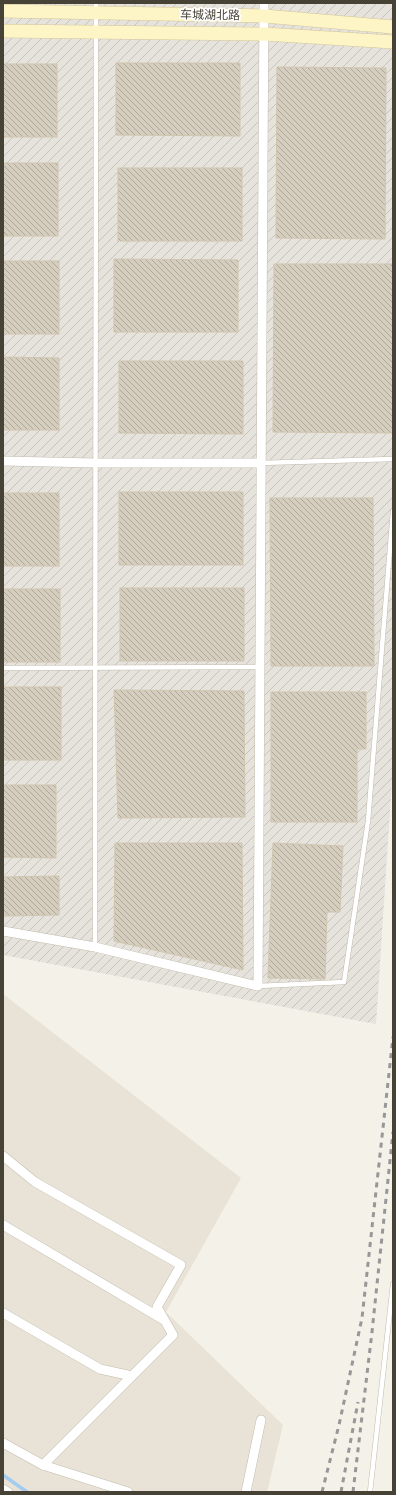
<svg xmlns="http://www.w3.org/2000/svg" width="396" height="1495" font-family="'DejaVu Sans','Noto Sans SC',sans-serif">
	<defs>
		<pattern id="industrial-furrows" width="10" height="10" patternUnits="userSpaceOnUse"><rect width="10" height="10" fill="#e6e2dc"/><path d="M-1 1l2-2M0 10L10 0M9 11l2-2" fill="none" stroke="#c7c3bd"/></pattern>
		<pattern id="building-back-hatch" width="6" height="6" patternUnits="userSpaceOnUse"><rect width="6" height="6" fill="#d5cdbd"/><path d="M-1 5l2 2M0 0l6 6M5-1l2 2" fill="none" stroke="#afa89a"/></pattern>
	</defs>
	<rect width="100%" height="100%" fill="#f4f1e8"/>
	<path fill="#e8e3d6" d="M3 994 241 1178 166 1312 283 1425 267 1492H8L3 1489Z"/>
	<path fill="url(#industrial-furrows)" d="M3 3H393V765L376 1024 3 955Z"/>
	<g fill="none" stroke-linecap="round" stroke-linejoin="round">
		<path stroke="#a4ccf0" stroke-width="3.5" d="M3 1475 27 1492"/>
	</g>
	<g fill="url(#building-back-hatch)" stroke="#d0c6b0">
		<path d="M116 63H240V136L116 135Z"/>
		<rect x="3" y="64" width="54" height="73"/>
		<path d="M277 67 386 68 385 239 276 238Z"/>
		<rect x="3" y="163" width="55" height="73"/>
		<rect x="118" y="168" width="124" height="73"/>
		<path d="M114 259 238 260V332H114Z"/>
		<rect x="3" y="261" width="56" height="73"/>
		<path d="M274 264H393V433L273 432Z"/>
		<path d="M3 357 59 358V430H3Z"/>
		<path d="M119 361H243V434L119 433Z"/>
		<rect x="119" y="492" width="124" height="73"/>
		<rect x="3" y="493" width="56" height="73"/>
		<path d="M270 498H373L374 666H271Z"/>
		<rect x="120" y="588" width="124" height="73"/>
		<rect x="3" y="589" width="57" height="73"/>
		<rect x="3" y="687" width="58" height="73"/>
		<path d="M114 690 244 691 245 817 118 818Z"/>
		<path d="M271 692H366V749H357V822H271Z"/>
		<path d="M3 785H56V858L3 857Z"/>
		<path d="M115 843H242L243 970 114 941Z"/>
		<path d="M273 843 343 846 340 912H327L325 979 268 978Z"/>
		<path d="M59 876V915L3 916V877Z"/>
	</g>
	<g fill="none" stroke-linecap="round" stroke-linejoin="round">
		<g stroke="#c2bcad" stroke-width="5.5">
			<g id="lane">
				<path d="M260 463 393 459"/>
				<path d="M3 668 260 667"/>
				<path d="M95 947 96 3"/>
				<path d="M258 986 344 982 368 821 393 511"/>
				<path d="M370 1492 393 1284"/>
			</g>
		</g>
		<g stroke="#c2bcad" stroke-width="10">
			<g id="street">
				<path d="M3 461 95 463H260"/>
				<path d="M3 931 95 947 258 986 264 3"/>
				<path d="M3 1156 35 1182 181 1265 157 1307 173 1335 43 1465 3 1443"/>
				<path d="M3 1225 164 1320"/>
				<path d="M3 1313 100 1369 132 1376"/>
				<path d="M43 1465 128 1492"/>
				<path d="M3 1489 8 1492"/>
				<path d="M246 1492 261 1420"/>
			</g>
		</g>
		<g stroke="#d4c798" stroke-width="14">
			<g id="secondary">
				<path d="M3 11 264 16 393 27"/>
				<path d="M3 31 264 34 393 42"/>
			</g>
		</g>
		<use href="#lane" stroke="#fff" stroke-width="4.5"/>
		<use href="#street" stroke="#fff" stroke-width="9"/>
		<use href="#secondary" stroke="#fef5c7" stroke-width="13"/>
		<g stroke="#979797" stroke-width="3" stroke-dasharray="5 5" stroke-linecap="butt">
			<path d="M322 1492 339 1425 362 1318 393 1037"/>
			<path d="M341 1492 358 1402"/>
			<path d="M353 1492 372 1332 393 1132"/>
		</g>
	</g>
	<g text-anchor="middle" stroke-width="3.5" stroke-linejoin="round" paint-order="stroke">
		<g font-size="12" fill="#474236" stroke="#fff">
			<text transform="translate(210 15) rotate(1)" y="4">车城湖北路</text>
		</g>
	</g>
	<rect width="396" height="1495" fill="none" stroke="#474236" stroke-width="8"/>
</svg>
